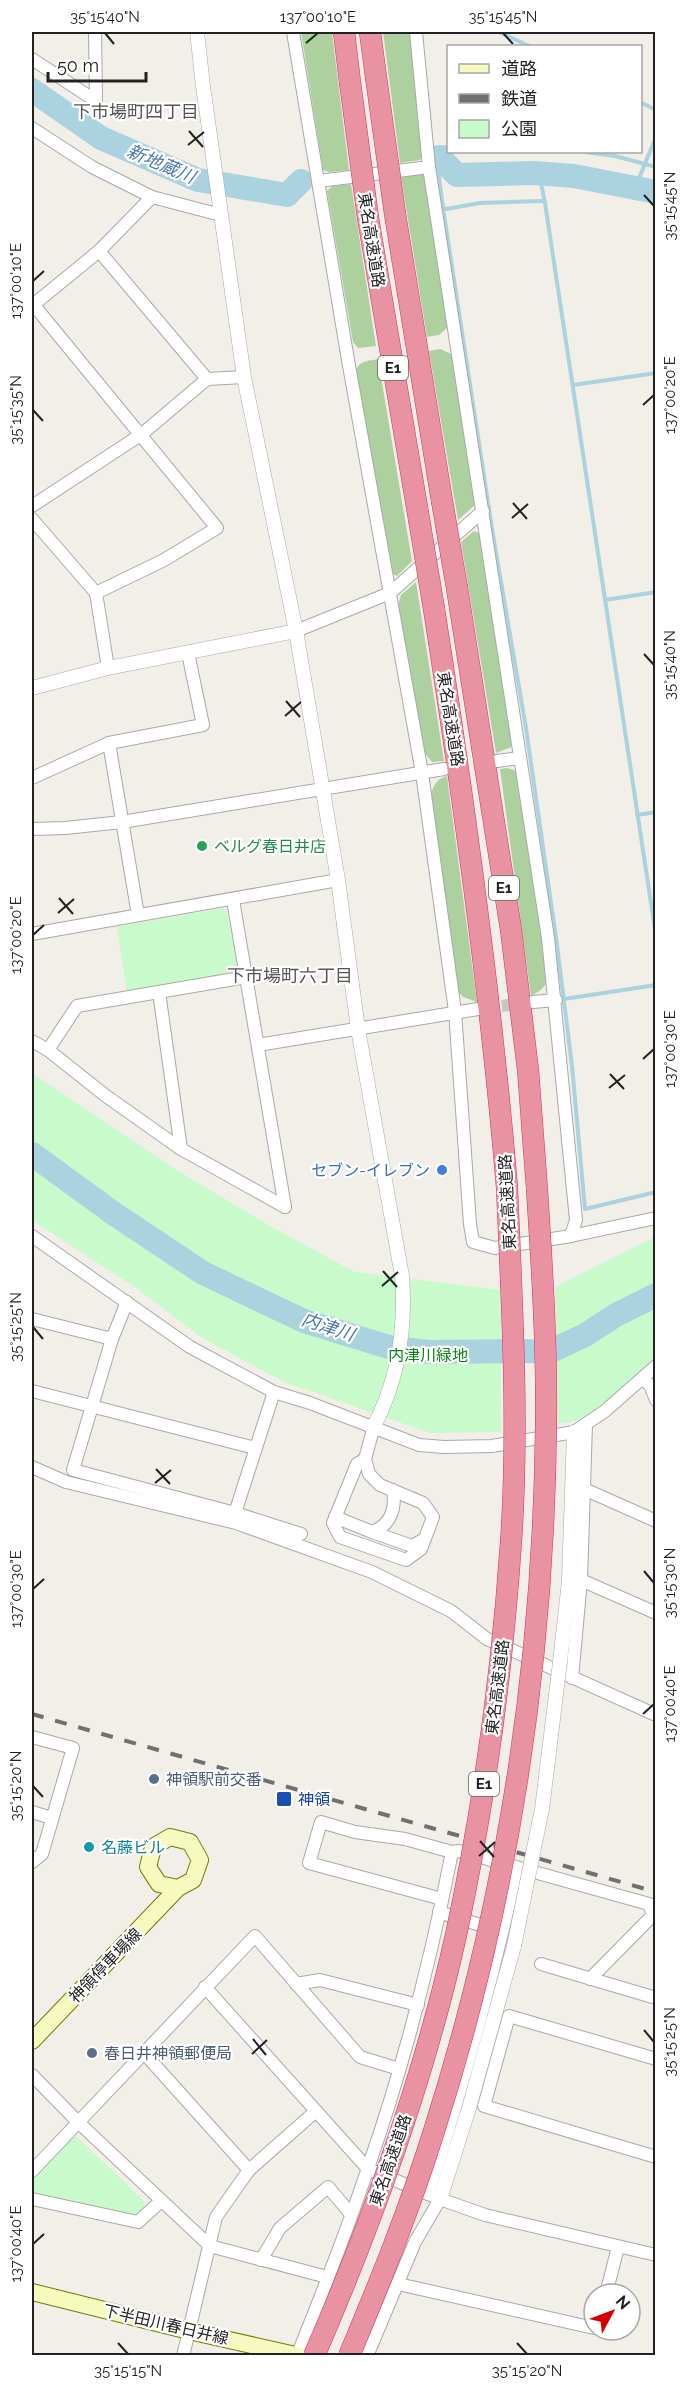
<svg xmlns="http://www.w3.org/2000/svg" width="687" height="2387" font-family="Raleway,'Noto Sans JP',sans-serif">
	<rect width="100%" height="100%" fill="#f2efe9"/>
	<g fill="#add19e">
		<path d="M301 32H332L349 170 329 172 323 170Z"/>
		<path d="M383 32H410L425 152 420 160 400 163Z"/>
		<path d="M423 173 426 174 447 317V328L439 335 427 337 401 176Z"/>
		<path d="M351 184 376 346 358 348 353 342 327 191 332 186Z"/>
		<path d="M440 349 451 354 454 359 476 504 458 520 429 351Z"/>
		<path d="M378 359 412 561 397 576 393 574 356 370C360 360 369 361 378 359Z"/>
		<path d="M474 531 481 534 515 738 511 747 496 753 461 542Z"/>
		<path d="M416 582 444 761 432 762 423 751 398 606 401 595Z"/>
		<path d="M507 768 514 770 521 779 549 977C546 987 540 991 531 996L500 769Z"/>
		<path d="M447 776 477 1002 463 997 457 990 431 794C433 785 438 778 447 776Z"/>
	</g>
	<g fill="#c8facc">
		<path d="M224 908 227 912 239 975 127 994 117 927Z"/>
		<path d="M32 1073 175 1169 272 1227 355 1272 501 1290V1432L430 1433 282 1381 201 1337 136 1288 32 1220Z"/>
		<path d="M655 1237V1359L586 1419 558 1424 555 1287Z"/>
		<path d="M71 2137H77L144 2201 145 2207 136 2217 32 2195V2179Z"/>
	</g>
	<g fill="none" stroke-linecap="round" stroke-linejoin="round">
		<g stroke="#aad3df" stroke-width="4">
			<path d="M499 32 529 46"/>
			<path d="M640 102 656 110"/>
			<path d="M448 147 435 148 443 208 446 209 480 203 542 201"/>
			<path d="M585 152 615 156 656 167"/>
			<path d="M539 173 545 203 656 936"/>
			<path d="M635 188 656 137"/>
			<path d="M443 208 493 535 526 728 557 945 572 1066 585 1209 656 1192"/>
			<path d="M573 385 656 373"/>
			<path d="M605 600 656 592"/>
			<path d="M637 815 656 812"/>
			<path d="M564 999 656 985"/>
		</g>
		<g stroke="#aad3df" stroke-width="24">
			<path d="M32 90 101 138 198 180 287 195 301 181"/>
			<path d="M439 157 457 175 534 173 574 176 656 192"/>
			<path d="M32 1154 113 1213 203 1273 304 1321 392 1348 429 1352 551 1351 585 1335 616 1315 656 1295"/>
		</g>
		<path stroke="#c8c6c1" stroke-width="12" stroke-dasharray="12 6" stroke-linecap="butt" d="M484 1008 526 1003"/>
		<g stroke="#a9a9a9" stroke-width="14">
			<g id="minor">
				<path d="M95 32 96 101"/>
				<path d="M293 32 348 360 422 773 455 1011 470 1224 473 1242 495 1248 571 1236 576 1220 548 938 429 167 416 32"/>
				<path d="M32 59 96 101"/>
				<path d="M32 128 92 167 152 197 221 215"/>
				<path d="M319 181 429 167"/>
				<path d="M99 251 207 379"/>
				<path d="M32 303 217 528 164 560 96 593"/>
				<path d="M33 305 99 251 152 197"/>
				<path d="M32 506 142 434 207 379 244 377"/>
				<path d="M32 519 96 593 108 668"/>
				<path d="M296 631 390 593 483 511"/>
				<path d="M109 743 138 915"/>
				<path d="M497 761 520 758"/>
				<path d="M32 778 109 743 203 725 188 653"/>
				<path d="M32 829 65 828 122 822 444 769"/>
				<path d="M233 900 285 1207"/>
				<path d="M32 934 338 880"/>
				<path d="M159 992 181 1149"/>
				<path d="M533 1002 556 1000"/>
				<path d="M32 1041 48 1050 106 1096 181 1149 285 1207"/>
				<path d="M258 1045 478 1009"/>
				<path d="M48 1050 77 1006 246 977"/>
				<path d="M32 1236 190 1347 274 1392 310 1403 419 1445 444 1447 492 1446 574 1432 605 1411 656 1366"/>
				<path d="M571 1236 656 1218"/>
				<path d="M127 1302 112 1339 73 1470 235 1513 301 1534"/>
				<path d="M32 1319 112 1339"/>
				<path d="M642 1379 650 1385 656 1400"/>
				<path d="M32 1391 255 1448"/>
				<path d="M365 1459 357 1464 333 1523 340 1537 406 1560 421 1549 433 1517 423 1503 380 1485 369 1474 365 1459 374 1426"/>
				<path d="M32 1467 66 1482 236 1523 372 1572 451 1611 487 1639 656 1715"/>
				<path d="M584 1489 656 1521"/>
				<path d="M235 1513 274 1392"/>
				<path d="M335 1517 372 1532C391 1525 396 1508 393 1490"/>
				<path d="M372 1532 412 1546 423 1540"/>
				<path d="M581 1580 656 1613"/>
				<path d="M572 1678 581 1580 586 1424"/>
				<path d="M32 1737 73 1748 42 1854 32 1862"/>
				<path d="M32 1812 52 1818"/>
				<path d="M442 1899 309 1863 321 1822 355 1832 405 1839 452 1852 459 1851 649 1904 653 1915"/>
				<path d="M439 1912 493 1929"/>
				<path d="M541 1964 656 1998"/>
				<path d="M590 1979 653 1915 656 1916"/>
				<path d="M296 1984 320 1980 418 2005"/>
				<path d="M205 1987 368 2169 440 2199 485 2215 656 2255"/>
				<path d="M144 2053 249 2170"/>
				<path d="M656 2059 509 2016 484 2106 656 2157"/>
				<path d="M32 2075 78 2122 210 2246 327 2277"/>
				<path d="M32 2171 255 1936 360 2057 399 2069"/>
				<path d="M428 2194C463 2086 493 1978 517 1868"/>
				<path d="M32 2199 138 2222 161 2201"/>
				<path d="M261 2260 280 2228 328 2187 351 2214"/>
				<path d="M398 2284 594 2328"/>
				<path d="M606 2294 618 2247"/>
				<path d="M183 2356 216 2217 249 2170 316 2111"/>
				<path d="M297 2356C322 2294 347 2231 368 2168 404 2065 431 1959 452 1852"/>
				<path d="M367 2356 415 2242 440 2199"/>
			</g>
		</g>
		<g stroke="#a9a9a9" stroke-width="15">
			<g id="tertiary">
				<path d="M197 32 203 86 244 377 296 631 338 880 358 1029 402 1276C406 1328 398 1380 374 1426"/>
				<path d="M32 688 108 668 296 631"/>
				<path d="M560 1662 569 1581 574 1432"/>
				<path d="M440 2199 469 2108 514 1946"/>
			</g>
		</g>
		<g stroke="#707d05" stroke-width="18">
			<g id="secondary">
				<path d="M32 2041 178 1888 193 1880 200 1860 190 1842 170 1837 153 1847 148 1867 159 1884 178 1888"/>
				<path d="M32 2292 189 2331 300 2356"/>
			</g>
		</g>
		<g stroke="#dc2a67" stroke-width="22">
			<g id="motorway">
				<path d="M344 32 350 82"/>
				<path d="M370 32 376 77"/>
				<path d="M395 214 442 501"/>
				<path d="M368 218 419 519"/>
				<path d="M457 588 511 930 528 1070 537 1189"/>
				<path d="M434 609C464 801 491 994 507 1188"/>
			</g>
		</g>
		<use href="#minor" stroke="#fff" stroke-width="12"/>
		<use href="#tertiary" stroke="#fff" stroke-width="14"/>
		<use href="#secondary" stroke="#f7fabf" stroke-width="16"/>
		<use href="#motorway" stroke="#e892a2" stroke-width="21"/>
		<path stroke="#707070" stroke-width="4" stroke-dasharray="12 12" stroke-linecap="butt" d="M32 1714 656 1892"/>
		<g stroke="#a9a9a9" stroke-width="15" stroke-linecap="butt">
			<path id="tertiary-bridge" d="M514 1946 542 1809 560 1662"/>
		</g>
		<g stroke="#dc2a67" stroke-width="22" stroke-linecap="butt">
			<g id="motorway-bridge">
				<path d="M376 77 395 214"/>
				<path d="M350 82 368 218"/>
				<path d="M442 501 457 588"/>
				<path d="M419 519 434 609"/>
				<path d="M314 2356C373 2220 424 2079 456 1935 484 1806 502 1674 511 1542 519 1425 512 1305 507 1188"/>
				<path d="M349 2356C380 2282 410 2208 434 2131 507 1903 544 1663 546 1423 547 1345 542 1267 537 1189"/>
			</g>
		</g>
		<use href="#tertiary-bridge" stroke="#fff" stroke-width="14"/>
		<use href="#motorway-bridge" stroke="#e892a2" stroke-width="21"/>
	</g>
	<path fill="none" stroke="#222" stroke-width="2" d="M105 33 114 44M503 33 513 44M306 43 318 33M189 131 203 147M188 145 204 132M644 195 654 206M33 281 44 271M643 405 654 395M33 410 43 421M513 503 527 519M512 518 528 504M644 654 654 665M286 701 300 717M285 716 301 702M59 898 73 914M58 913 74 899M33 935 44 925M643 1059 654 1049M610 1074 624 1089M609 1088 625 1075M383 1271 397 1287M382 1286 398 1272M33 1327 43 1339M156 1469 170 1484M155 1483 171 1470M644 1571 654 1583M33 1589 44 1579M643 1714 654 1704M33 1786 43 1797M480 1841 494 1857M479 1856 495 1842M644 2030 654 2042M253 2039 266 2055M252 2054 267 2040M33 2244 44 2234M118 2343 128 2354M517 2343 527 2354"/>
	<circle fill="#2e9e5b" stroke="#fff" stroke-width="2" cx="202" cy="846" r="6"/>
	<circle fill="#3f7fe0" stroke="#fff" stroke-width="2" cx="442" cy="1170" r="6"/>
	<g fill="#5c6f8a" stroke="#fff" stroke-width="2">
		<circle cx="154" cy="1779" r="6"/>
		<circle cx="92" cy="2053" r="6"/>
	</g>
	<rect fill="#1a4fb4" stroke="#fff" stroke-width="2" x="276" y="1791" width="16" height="16" rx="3"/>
	<circle fill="#0f9aa8" stroke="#fff" stroke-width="2" cx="89" cy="1847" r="6"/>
	<g text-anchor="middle" stroke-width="4.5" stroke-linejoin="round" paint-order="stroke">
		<g fill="#fff" stroke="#646464" stroke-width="1.5">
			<rect x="378" y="356" width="30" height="24" rx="4.5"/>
			<rect x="489" y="876" width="30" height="24" rx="4.5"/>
			<rect x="469" y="1772" width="30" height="24" rx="4.5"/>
		</g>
		<g font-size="15" font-weight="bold" fill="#222">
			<text x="393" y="373">E1</text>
			<text x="504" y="893">E1</text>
			<text x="484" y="1789">E1</text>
		</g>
		<g font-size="16" fill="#222" stroke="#fff">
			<text transform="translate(372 240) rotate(81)" y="6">東名高速道路</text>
			<text transform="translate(451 719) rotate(81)" y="6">東名高速道路</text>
			<text transform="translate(507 1202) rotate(-93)" y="6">東名高速道路</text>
			<text transform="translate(497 1687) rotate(-83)" y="6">東名高速道路</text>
			<text transform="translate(105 1965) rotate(-46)" y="6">神領停車場線</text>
			<text transform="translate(390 2160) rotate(-71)" y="6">東名高速道路</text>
			<text transform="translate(166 2324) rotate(13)" y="6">下半田川春日井線</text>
		</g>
		<g font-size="16" fill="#27864d" stroke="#fff" text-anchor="start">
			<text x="214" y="852">ベルグ春日井店</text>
		</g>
		<g font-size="16" fill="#366cbe" stroke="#fff" text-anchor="end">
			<text x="430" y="1176">セブン-イレブン</text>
		</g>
		<g font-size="16" fill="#0c8416" stroke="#fff">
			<text x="428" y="1361">内津川緑地</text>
		</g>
		<g font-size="16" fill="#4e5e75" stroke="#fff" text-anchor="start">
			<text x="166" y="1785">神領駅前交番</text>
			<text x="104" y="2059">春日井神領郵便局</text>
		</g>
		<g font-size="16" fill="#164399" stroke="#fff" text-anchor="start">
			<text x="298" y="1805">神領</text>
		</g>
		<g font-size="16" fill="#0d838f" stroke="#fff" text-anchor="start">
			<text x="101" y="1853">名藤ビル</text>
		</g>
		<g font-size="18" fill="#555" stroke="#fff">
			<text x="136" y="118">下市場町四丁目</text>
			<text x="290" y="982">下市場町六丁目</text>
		</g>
		<g font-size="18" font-style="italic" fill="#4a7aab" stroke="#fff">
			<text transform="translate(161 164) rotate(23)" y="6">新地蔵川</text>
			<text transform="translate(328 1327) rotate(18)" y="6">内津川</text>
		</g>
	</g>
	<rect width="687" height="2387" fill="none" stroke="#ffffff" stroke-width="66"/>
	<rect x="447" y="45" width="195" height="108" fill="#ffffff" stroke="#a7a7a7" stroke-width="1.5"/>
	<rect x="459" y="64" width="30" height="9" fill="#f7fabf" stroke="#a7a7a7" stroke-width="1.5"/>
	<text x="501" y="75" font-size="18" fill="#222222">道路</text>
	<rect x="459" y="94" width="30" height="9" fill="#707070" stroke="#a7a7a7" stroke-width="1.5"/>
	<text x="501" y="105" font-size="18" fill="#222222">鉄道</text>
	<rect x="459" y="120" width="30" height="18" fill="#c8facc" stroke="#a7a7a7" stroke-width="1.5"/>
	<text x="501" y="135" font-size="18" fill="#222222">公園</text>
	<g transform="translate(612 2312) rotate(49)"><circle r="28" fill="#ffffff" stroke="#a7a7a7" stroke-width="1.5"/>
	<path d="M0-4.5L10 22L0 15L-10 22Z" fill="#d40000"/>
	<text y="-9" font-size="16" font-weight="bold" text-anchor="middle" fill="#222222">N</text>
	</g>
	<path d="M48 72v9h98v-9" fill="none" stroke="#222222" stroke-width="3"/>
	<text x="57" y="72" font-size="18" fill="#222222" stroke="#ffffff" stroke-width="4.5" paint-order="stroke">50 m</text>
	<rect x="33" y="33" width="621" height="2321" fill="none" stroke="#222" stroke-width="2"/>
	<g font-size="15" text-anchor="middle" fill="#222">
		<text x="105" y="22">35°15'40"N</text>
		<text x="318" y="22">137°00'10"E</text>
		<text x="503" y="22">35°15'45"N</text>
		<text transform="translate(670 206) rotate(-90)" y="5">35°15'45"N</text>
		<text transform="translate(16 281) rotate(-90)" y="5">137°00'10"E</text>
		<text transform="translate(670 395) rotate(-90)" y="5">137°00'20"E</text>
		<text transform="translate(16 410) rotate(-90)" y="5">35°15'35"N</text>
		<text transform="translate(670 665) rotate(-90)" y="5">35°15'40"N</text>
		<text transform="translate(16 935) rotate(-90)" y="5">137°00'20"E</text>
		<text transform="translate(670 1049) rotate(-90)" y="5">137°00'30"E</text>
		<text transform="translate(16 1327) rotate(-90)" y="5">35°15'25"N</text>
		<text transform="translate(670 1583) rotate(-90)" y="5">35°15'30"N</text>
		<text transform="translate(16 1589) rotate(-90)" y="5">137°00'30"E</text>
		<text transform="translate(670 1704) rotate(-90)" y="5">137°00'40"E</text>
		<text transform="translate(16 1786) rotate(-90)" y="5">35°15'20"N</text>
		<text transform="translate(670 2042) rotate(-90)" y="5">35°15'25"N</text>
		<text transform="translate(16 2244) rotate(-90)" y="5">137°00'40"E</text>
		<text x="128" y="2376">35°15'15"N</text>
		<text x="527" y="2376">35°15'20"N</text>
	</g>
</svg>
